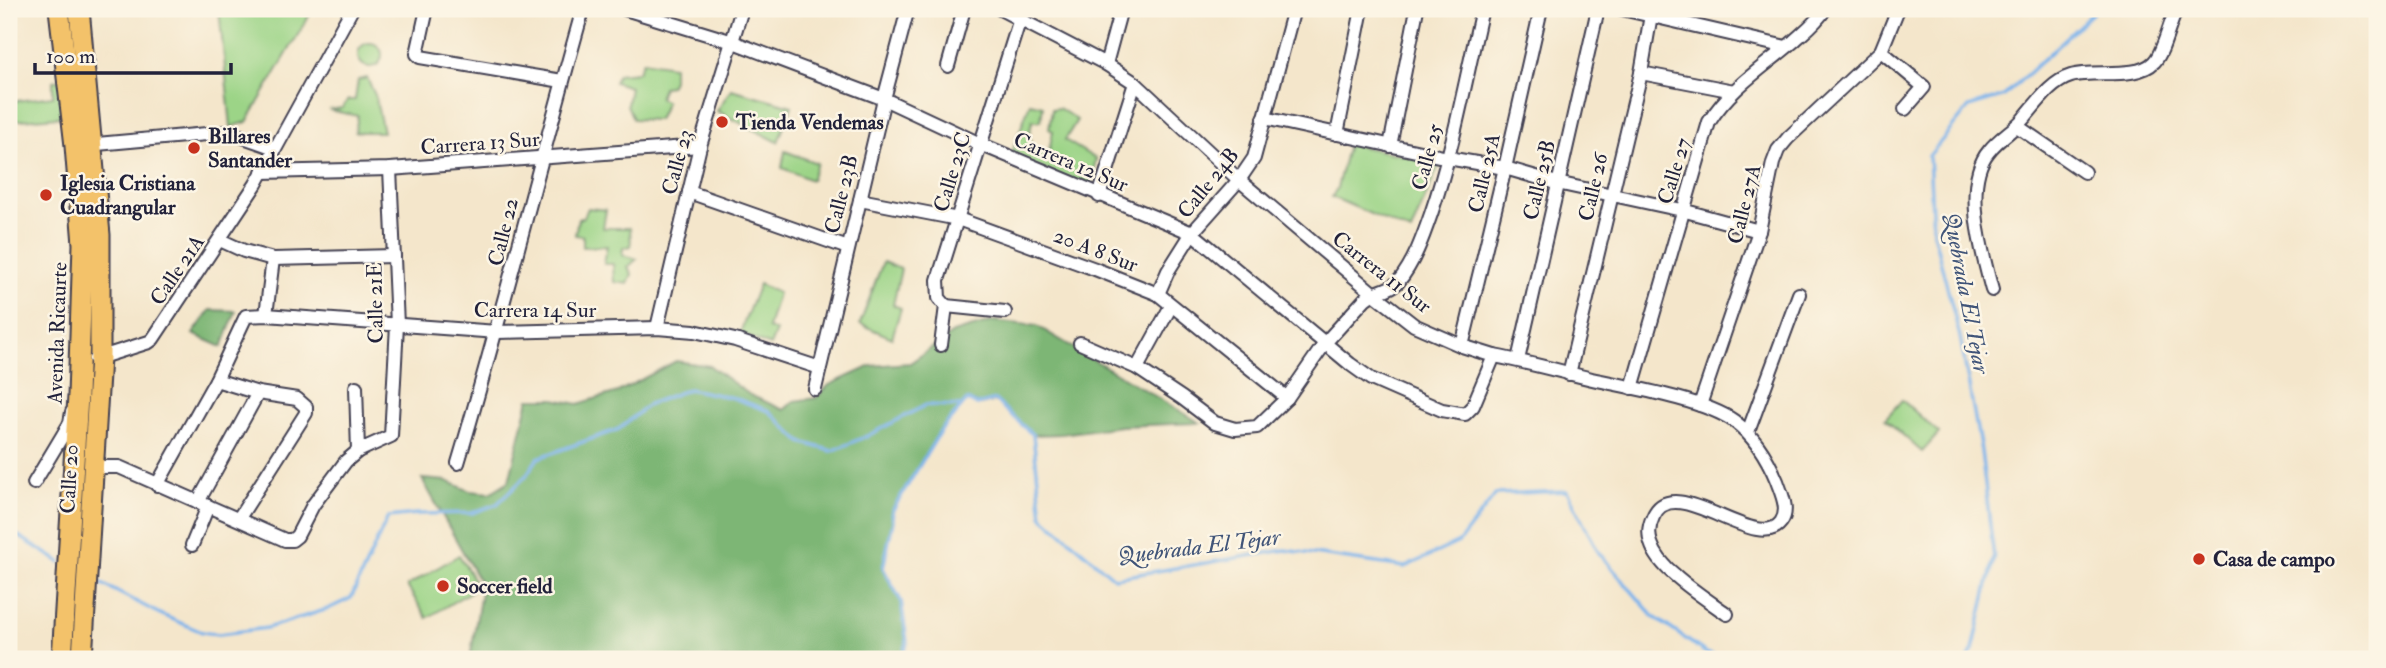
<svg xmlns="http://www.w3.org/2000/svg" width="2386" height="668" font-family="'IM FELL Double Pica',serif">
	<rect width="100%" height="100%" fill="#fcf5e5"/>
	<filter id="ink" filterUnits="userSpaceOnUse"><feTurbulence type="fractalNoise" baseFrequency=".0143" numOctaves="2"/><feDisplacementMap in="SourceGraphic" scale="14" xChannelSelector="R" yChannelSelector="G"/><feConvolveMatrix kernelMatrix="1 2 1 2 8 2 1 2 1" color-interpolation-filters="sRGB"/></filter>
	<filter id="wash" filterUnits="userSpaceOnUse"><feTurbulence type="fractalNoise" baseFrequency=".00686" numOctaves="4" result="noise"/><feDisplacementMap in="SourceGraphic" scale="28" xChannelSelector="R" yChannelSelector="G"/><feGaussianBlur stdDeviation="1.57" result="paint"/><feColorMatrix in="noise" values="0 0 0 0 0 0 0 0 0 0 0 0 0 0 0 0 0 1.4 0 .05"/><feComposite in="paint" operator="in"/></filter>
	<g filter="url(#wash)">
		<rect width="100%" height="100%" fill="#f4e6cb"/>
		<g fill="#9cd487" stroke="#5f7b61" stroke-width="2">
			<path d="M219 9H313L247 122 231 127Z"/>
			<circle cx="370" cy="55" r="12"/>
			<path d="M643 61 673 66V80L670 86 663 87 659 98 666 102 658 120 633 119 627 105 630 87 614 82 618 74 638 72Z"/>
			<path d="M367 78 375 95 383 132H355L358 116 329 110 342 108 348 100H355L358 80Z"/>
			<path d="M65 80 69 116 9 121V102L53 96V81Z"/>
			<path d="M731 89 792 106 778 142 717 111Z"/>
			<path d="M1030 103 1043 106 1041 121H1032L1029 136 1031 142 1027 150 1037 155 1049 151 1053 131 1049 129 1052 109 1059 108 1077 120 1065 140 1096 159 1090 190 1011 155Z"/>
			<path d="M1348 144 1440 163 1411 232 1332 197 1337 188Z"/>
			<path d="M785 151 817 163 811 180 782 168Z"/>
			<path d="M588 208 606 210 603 228H630L631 246 623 248 622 255 637 259 628 267 632 274 628 284 614 282 613 264H604L607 246 583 247V236L575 235 578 219 584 217Z"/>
			<path d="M883 262 901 269 893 305 901 308 892 338 860 324Z"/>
			<path d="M759 284 778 293 768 328 776 331 770 346 740 333Z"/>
			<path d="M1902 400 1939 433 1922 452 1885 419Z"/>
			<path d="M459 555 478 587 427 618 407 586Z"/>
		</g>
		<g fill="#7db674" stroke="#506c58" stroke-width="2">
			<path d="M210 310 236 311 222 347 193 334Z"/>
			<path d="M994 321 1037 326 1200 423 1121 426 1061 434 1033 435 996 401 980 405 967 400 941 430 892 511 893 521 883 568 901 601 907 643 901 659H470L482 586 422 479 447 481 470 491 490 493 509 481 529 399H554L578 404 618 392 676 361 710 366 750 395 784 410 794 401 816 398 829 385 871 366 910 363 953 333Z"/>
		</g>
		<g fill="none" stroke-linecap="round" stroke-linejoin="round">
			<g stroke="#7bb3eb" stroke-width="3.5">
				<path d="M9 530 60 562"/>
				<path d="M100 583 160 614 202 632 219 634 267 628 328 609 351 598 388 517 417 514 472 513 497 504 525 477 538 458 619 429 649 404 689 389 734 398 769 411 801 442 832 451 869 435 926 405 960 406"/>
				<path d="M901 659 907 643 901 601 883 568 893 521 892 511 941 430 967 400 977 405 995 400 1033 435 1042 516 1114 578 1285 550 1405 567 1459 542 1496 494 1567 491 1599 553 1654 617 1706 653 1725 659"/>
				<path d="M1968 659 1973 650 1994 558 1981 451 1960 337 1933 232 1929 156 1969 107 2004 96 2097 9"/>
			</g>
		</g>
	</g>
	<g filter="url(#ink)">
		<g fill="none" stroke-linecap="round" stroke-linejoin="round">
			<g stroke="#423f51" stroke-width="16">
				<g id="street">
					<path d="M427 9 417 54 420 57 562 81"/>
					<path d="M625 9 733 42 884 99 980 144 1192 233 1350 364 1371 379 1442 410 1465 414 1473 406 1494 356"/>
					<path d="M1000 9 1106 64 1135 83 1239 180 1373 293 1414 325 1462 346 1494 356C1527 362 1559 371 1592 379 1629 387 1705 400 1734 421 1754 436 1768 459 1777 481 1781 493 1790 510 1781 522 1757 555 1673 469 1653 517 1649 525 1648 534 1651 543 1655 556 1665 567 1676 576 1692 590 1710 602 1727 614"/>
					<path d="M1622 9 1786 47"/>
					<path d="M1881 51 1924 87 1905 109"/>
					<path d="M1106 64 1121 9"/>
					<path d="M948 66 964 9"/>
					<path d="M1641 73 1734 91"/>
					<path d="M1264 118 1448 158 1505 168 1557 183 1682 210 1759 231"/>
					<path d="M2017 126 2084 172"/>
					<path d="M1337 134 1362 9"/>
					<path d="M86 145 229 132 275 148"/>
					<path d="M1390 146 1417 9"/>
					<path d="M262 172 390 169 700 146"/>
					<path d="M689 192 848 248"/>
					<path d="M1099 196 1135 83"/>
					<path d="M860 200 958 219 1095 269 1158 294 1287 398"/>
					<path d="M220 240 244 251 273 259 394 256"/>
					<path d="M1992 290C1982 253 1962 183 1989 151 1999 138 2014 130 2024 118 2037 103 2051 82 2071 76 2093 69 2137 80 2154 62 2164 52 2169 23 2177 9"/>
					<path d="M1158 294 1168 271 1192 233 1239 180 1254 158 1294 9"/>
					<path d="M946 306 1005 312"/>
					<path d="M266 315 273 259"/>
					<path d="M657 328 700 146 742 9"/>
					<path d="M1080 343 1137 368 1182 398 1215 423 1235 429 1257 427 1287 398 1325 343 1365 299C1375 290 1388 292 1398 282 1414 263 1423 237 1431 214 1454 147 1466 77 1482 9"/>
					<path d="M941 345 946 306 939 298 938 280 1023 9"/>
					<path d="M1462 346 1505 168 1541 9"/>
					<path d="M95 359 149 342 153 339 256 184 352 9"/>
					<path d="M1518 360 1598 9"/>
					<path d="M1137 368 1171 306"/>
					<path d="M1569 374 1641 73 1652 9"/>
					<path d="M216 380 258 393 297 399 306 407V413L239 518"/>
					<path d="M356 387 358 451"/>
					<path d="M1632 388 1709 122C1730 88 1764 67 1794 41 1805 31 1817 22 1825 9"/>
					<path d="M815 389 884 99 908 9"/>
					<path d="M1700 405 1759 231 1773 163 1778 150 1788 138 1881 51 1898 9"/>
					<path d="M1748 432 1799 294"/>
					<path d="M458 463C503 313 540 160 583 9"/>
					<path d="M92 467H119L285 540H292L297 536 313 505 346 461 358 451 391 436 397 325 390 169"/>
					<path d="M34 483 70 423 72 412"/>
					<path d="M157 485 216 380 246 316 266 315 497 332 657 328 694 331 735 340 820 368"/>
					<path d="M198 502 258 393"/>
					<path d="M192 545 208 506"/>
				</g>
			</g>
			<g stroke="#423f51" stroke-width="23">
				<g id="primary">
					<path d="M59 9 75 146 83 244 78 396 62 659"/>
					<path d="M79 9 100 235V357L82 659"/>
				</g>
			</g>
			<use href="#street" stroke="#fff" stroke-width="12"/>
			<use href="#primary" stroke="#f3c26a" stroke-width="19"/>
		</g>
	</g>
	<g fill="#c8321e" stroke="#fcf5e5" stroke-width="2.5">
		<circle cx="722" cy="122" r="7"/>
		<circle cx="194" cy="148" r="7"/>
		<circle cx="46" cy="195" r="7"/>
		<circle cx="2199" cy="559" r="7"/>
		<circle cx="443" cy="586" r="7"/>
	</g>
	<g text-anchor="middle" stroke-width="5" stroke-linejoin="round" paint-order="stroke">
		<g font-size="21" font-weight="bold" fill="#22223b" stroke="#fcf5e5" text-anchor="start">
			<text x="736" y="129">Tienda Vendemas</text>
			<text x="208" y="143">Billares<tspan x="208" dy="24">Santander</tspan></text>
			<text x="60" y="190">Iglesia Cristiana<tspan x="60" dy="24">Cuadrangular</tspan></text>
			<text x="2213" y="566">Casa de campo</text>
			<text x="457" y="593">Soccer field</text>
		</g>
		<g font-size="21" fill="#22223b" stroke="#fcf5e5">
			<text transform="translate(480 143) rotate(-4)" y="7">Carrera 13 Sur</text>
			<text transform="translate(1427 157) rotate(-75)" y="7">Calle 25</text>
			<text transform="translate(677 162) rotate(-75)" y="7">Calle 23</text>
			<text transform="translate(1071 162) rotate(23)" y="7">Carrera 12 Sur</text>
			<text transform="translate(1674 171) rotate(-73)" y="7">Calle 27</text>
			<text transform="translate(952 172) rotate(-73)" y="7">Calle 23C</text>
			<text transform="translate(1484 173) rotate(-77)" y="7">Calle 25A</text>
			<text transform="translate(1539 180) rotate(-77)" y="7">Calle 25B</text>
			<text transform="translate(1208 183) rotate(-51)" y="7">Calle 24B</text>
			<text transform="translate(1593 187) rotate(-77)" y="7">Calle 26</text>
			<text transform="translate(841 194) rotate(-76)" y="7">Calle 23B</text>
			<text transform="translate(1744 204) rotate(-76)" y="7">Calle 27A</text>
			<text transform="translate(503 232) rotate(-76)" y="7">Calle 22</text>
			<text transform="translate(1096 250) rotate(21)" y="7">20 A 8 Sur</text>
			<text transform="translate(177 270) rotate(-56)" y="7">Calle 21A</text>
			<text transform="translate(1382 272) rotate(38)" y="7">Carrera 11 Sur</text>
			<text transform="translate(375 303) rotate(-91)" y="7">Calle 21E</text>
			<text x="535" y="317">Carrera 14 Sur</text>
			<text transform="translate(57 333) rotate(-88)" y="7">Avenida Ricaurte</text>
			<text transform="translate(69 479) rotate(-87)" y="7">Calle 20</text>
		</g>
		<g font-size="23" font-style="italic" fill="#415579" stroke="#fcf5e5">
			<text transform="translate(1967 293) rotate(79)" y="8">Quebrada El Tejar</text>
			<text transform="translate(1199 546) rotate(-7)" y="8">Quebrada El Tejar</text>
		</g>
	</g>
	<rect width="2386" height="668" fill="none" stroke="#fcf5e5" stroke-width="35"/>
	<path d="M35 63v10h196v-10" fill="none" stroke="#22223b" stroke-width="3.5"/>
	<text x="46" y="63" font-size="21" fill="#22223b" stroke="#fcf5e5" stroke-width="5" paint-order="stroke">100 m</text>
</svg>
